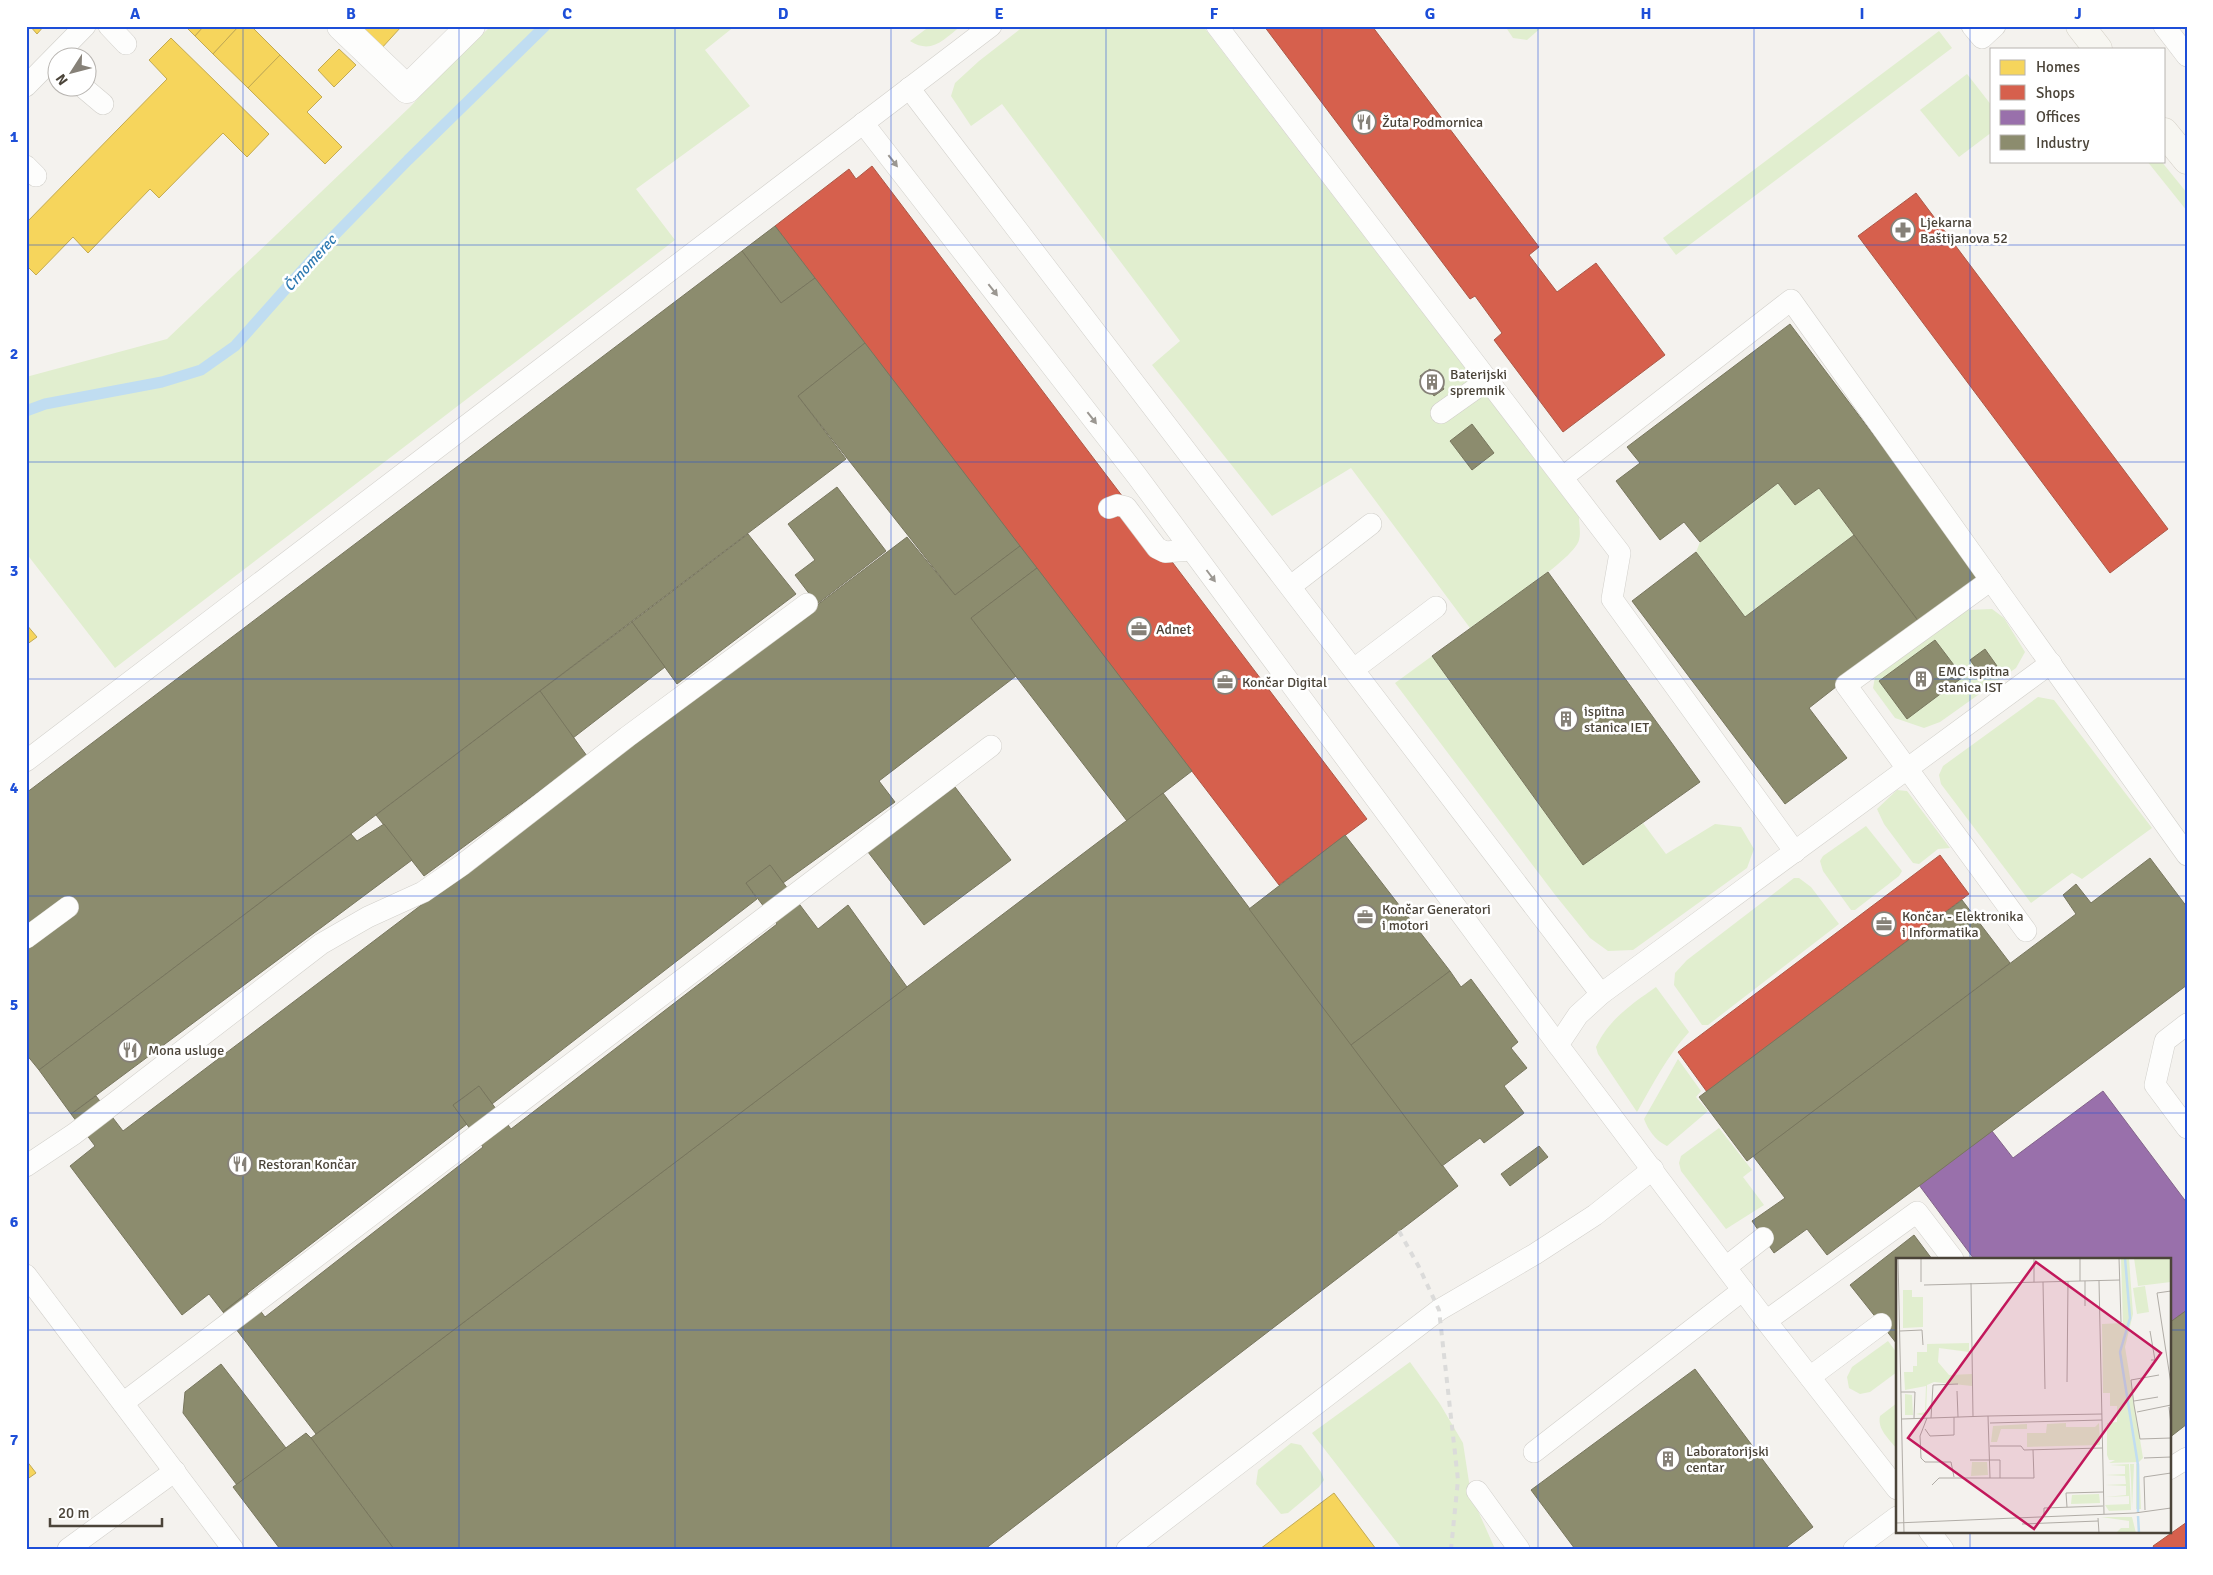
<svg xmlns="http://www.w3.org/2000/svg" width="2213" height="1575" font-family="Signika,sans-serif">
	<rect width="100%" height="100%" fill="#f4f2ee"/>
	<g fill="#e1eecf">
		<path d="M491 26H735L705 50 750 106 636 189 675 240 115 668 26 553V377L167 339 410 107 441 74Z"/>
		<path d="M930 26H961C944 39 932 55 910 41Z"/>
		<path d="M1024 26H1203L1579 517C1579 524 1581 533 1579 540 1575 559 1489 614 1470 628L1351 468 1272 516 1152 365 1180 341 1002 104 971 126 951 96 955 83 979 61Z"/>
		<path d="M1505 26H1543L1527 40 1513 38Z"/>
		<path d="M1939 31 1952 48 1676 255 1663 238Z"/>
		<path d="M1967 74 1992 106V132L1959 157 1920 110Z"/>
		<path d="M2147 161H2161L2187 193V211Z"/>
		<path d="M1778 483 1795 505 1819 488 1854 535 1745 617 1696 552 1700 542Z"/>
		<path d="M1992 609 2004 618 2025 652 2016 668 1940 722 1924 728 1895 718 1873 688 1875 677 1967 610Z"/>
		<path d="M1432 656 1583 865 1643 823 1666 854 1715 824 1741 827 1754 849 1747 868 1633 950 1608 951 1590 938 1556 896 1395 683Z"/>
		<path d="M2038 697 2054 700 2152 828 2082 879 2072 873 2031 903 1941 784 1939 775 1943 766Z"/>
		<path d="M1897 790 1907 791 1950 848 1938 849 1919 864 1913 863 1884 824 1877 809Z"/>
		<path d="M1866 826 1902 871 1899 876 1855 910H1851L1823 871 1820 861 1823 856Z"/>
		<path d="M1794 878H1799L1811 887 1839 924 1708 1025H1702L1674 985 1675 973 1687 960Z"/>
		<path d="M1656 987 1689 1032C1667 1056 1653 1084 1637 1112L1598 1054 1596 1047C1609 1019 1632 1004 1656 987Z"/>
		<path d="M1678 1059 1701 1091 1696 1097 1708 1111 1667 1146C1656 1141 1648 1130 1644 1119Z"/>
		<path d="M1719 1128 1752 1170 1743 1177 1764 1205 1726 1229 1681 1171 1679 1163 1681 1156Z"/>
		<path d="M1888 1341 1897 1353V1372L1870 1392 1860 1394 1849 1388 1847 1377 1852 1367Z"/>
		<path d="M1410 1362 1440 1404 1463 1443 1471 1495 1495 1549H1402L1312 1433Z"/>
		<path d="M1897 1403V1449C1889 1439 1877 1429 1880 1416Z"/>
		<path d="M1291 1443 1301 1445 1321 1472 1324 1480 1319 1487 1288 1513 1281 1514 1256 1484 1258 1470Z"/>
	</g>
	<g fill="#f6d55c" stroke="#c3aa52">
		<path d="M30 26H44L37 34Z"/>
		<path d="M185 26H204L195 36Z"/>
		<path d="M204 26H239L213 54 195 36Z"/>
		<path d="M239 26H251L280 55 248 88 213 54Z"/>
		<path d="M354 26H400L401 27 380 50Z"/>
		<path d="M171 38 269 134 247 157 223 133 159 198 150 189 88 253 73 237 36 275 26 265V223L167 79 149 60Z"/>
		<path d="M339 49 356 65 334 87 318 70Z"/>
		<path d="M280 55 322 97 307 112 342 147 325 164 248 88Z"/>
		<path d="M26 624 37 637 26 645Z"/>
		<path d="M26 1460 36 1473 26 1480Z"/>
		<path d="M1334 1493 1376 1549H1260Z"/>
	</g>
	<g fill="#d6604d" stroke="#ac5847">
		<path d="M1264 26H1372L1539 247 1529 255 1557 292 1596 263 1665 355 1563 432 1494 340 1502 333 1475 296 1470 299Z"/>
		<path d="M872 166 1367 819 1279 885 775 226 849 169 856 179Z"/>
		<path d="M1916 193 2168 529 2110 573 1858 236Z"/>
		<path d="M1940 855 1969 894 1707 1092 1678 1052Z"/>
		<path d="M2187 1522V1549H2155L2153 1546Z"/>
	</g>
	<path fill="#9970ab" stroke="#826389" d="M2103 1091 2187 1203V1310L2169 1323V1259H1974L1919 1185 1992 1131 2013 1158Z"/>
	<g fill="#8c8c6e" stroke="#78765e">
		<path d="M775 226 815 278 781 303 742 251Z"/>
		<path d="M742 251 781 303 815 278 865 343 798 396 846 459 39 1070 26 1054V793Z"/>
		<path d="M1790 324 1980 576 1919 622 1819 488 1795 505 1778 483 1700 542 1684 522 1660 540 1616 481 1640 463 1627 447Z"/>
		<path d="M865 343 1020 546 955 595 798 396Z"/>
		<path d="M1430 369 1444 389 1434 396 1420 376Z"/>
		<path d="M1472 424 1494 453 1472 470 1450 441Z"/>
		<path d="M837 487 886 551 817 604 795 575 815 560 788 524Z"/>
		<path d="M748 534 796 594 677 684 632 622Z"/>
		<path d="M1854 535 1919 622 1809 708 1847 758 1785 804 1632 601 1696 552 1745 617Z"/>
		<path d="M907 537 955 595 1020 546 1037 568 971 618 1016 676 879 781 895 802 783 883 770 865 746 883 757 899 492 1104 479 1086 453 1105 467 1124 223 1312 209 1294 182 1315 70 1166 95 1146 71 1114 96 1096 123 1131Z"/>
		<path d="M1037 568 1192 771 1127 821 971 618Z"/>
		<path d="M1548 572 1700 782 1583 865 1432 656Z"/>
		<path d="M632 622 665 667 573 738 540 691Z"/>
		<path d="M1935 640 1963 677 1907 719 1879 681Z"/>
		<path d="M1985 649 1997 666 1982 676 1970 660Z"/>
		<path d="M540 691 587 756 424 876 376 815Z"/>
		<path d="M955 787 1011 860 924 925 868 852Z"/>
		<path d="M1163 793 1458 1186 985 1549H394L311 1438Z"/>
		<path d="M384 824 412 860 71 1114 39 1070 351 834 357 841Z"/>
		<path d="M1345 835 1450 971 1351 1045 1249 909Z"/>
		<path d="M2150 858 2187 907V985L1827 1255 1807 1229 1774 1253 1752 1221 1785 1198 1753 1156 2076 914 2063 895 2076 884 2091 903Z"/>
		<path d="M770 865 818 929 848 905 907 987 316 1434 223 1312 247 1293 265 1317 483 1147 453 1105 463 1098 479 1086 511 1129 777 924 746 883Z"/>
		<path d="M1962 900 2010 963 1747 1161 1699 1097Z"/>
		<path d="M1450 971 1461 987 1471 979 1518 1042 1511 1048 1527 1068 1504 1086 1524 1113 1484 1143 1480 1138 1442 1166 1351 1045Z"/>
		<path d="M1539 1146 1548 1157 1510 1186 1501 1174Z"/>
		<path d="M1914 1235 1932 1259H1897V1344L1850 1285Z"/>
		<path d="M2187 1310V1424L2169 1438V1323Z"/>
		<path d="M221 1364 286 1448 237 1485 183 1413 185 1392Z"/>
		<path d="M1695 1369 1813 1527 1784 1549H1575L1531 1490Z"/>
		<path d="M306 1433 311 1438 394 1549H280L233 1487Z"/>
	</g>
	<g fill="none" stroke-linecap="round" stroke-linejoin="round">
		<path stroke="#c0ddf1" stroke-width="11" d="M26 411 45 404 162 382 201 370 235 346 322 248 408 160 545 26"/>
		<g stroke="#d2d0cb" stroke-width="22">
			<g id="lane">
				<path d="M109 26 126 44"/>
				<path d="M1217 26 1620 553 1612 599 1795 852"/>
				<path d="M1972 26 1982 38 1995 26"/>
				<path d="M2164 26 2187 56"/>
				<path d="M26 86 85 26"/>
				<path d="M84 88 103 104"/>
				<path d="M909 88 1601 994"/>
				<path d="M863 123 1137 476 1558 1045"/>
				<path d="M26 166 36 176"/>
				<path d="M1441 413 1489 379"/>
				<path d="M1563 477 1791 300 2187 855"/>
				<path d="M1109 508 1117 505 1126 507 1157 548 1165 552 1191 550"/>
				<path d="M1991 580 1846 685 2026 931"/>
				<path d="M1291 586 1371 524"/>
				<path d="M1354 669 1436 607"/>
				<path d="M26 761 991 26"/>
				<path d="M26 938 68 907"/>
				<path d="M2187 1024 2165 1041 2155 1085 2187 1128"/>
				<path d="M26 1166 74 1134 121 1098 321 944 368 917 423 892 462 865 627 737 807 604"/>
				<path d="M1726 1267 1763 1238"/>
				<path d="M26 1275 233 1549"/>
				<path d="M1766 1321 1917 1212 1953 1259"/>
				<path d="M1810 1377 1881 1324"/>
				<path d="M123 1403 991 746"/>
				<path d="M1534 1452 1743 1290"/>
				<path d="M2169 1469 2187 1458"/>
				<path d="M1897 1489 1766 1321 1558 1045 1578 1015 1601 994 2051 663"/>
				<path d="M1477 1491 1519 1549"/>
				<path d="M1929 1531 1943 1549"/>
				<path d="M68 1549 175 1471"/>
				<path d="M1127 1549 1439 1310 1535 1254 1595 1215 1653 1169"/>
				<path d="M1854 1549 1897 1517"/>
			</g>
		</g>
		<g stroke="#d2d0cb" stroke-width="29">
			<path id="street" d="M341 26 407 89 471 26"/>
		</g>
		<g stroke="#d3cfc5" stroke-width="29">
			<g id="secondary">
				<path d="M2080 26 2098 49"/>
				<path d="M2164 132 2187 160"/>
			</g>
		</g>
		<use href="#lane" stroke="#fdfdfc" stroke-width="21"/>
		<use href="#street" stroke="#fdfdfc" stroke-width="28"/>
		<use href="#secondary" stroke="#f7f6f1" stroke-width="28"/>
		<path stroke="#dbdbda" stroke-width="4" stroke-dasharray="6 6" stroke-linecap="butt" d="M1399 1231 1419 1267 1439 1310 1458 1480 1451 1549"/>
	</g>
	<defs><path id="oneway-solid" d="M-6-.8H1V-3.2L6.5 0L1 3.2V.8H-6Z" transform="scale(1.25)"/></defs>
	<g fill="#9b9791">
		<use href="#oneway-solid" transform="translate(893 161) rotate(52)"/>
		<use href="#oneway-solid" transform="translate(993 290) rotate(52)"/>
		<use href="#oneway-solid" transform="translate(1092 418) rotate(52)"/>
		<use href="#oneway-solid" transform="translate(1211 576) rotate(53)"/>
	</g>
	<path fill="none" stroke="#1d4ed8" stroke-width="1" stroke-opacity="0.55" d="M243 26V1549M459 26V1549M675 26V1549M891 26V1549M1106 26V1549M1322 26V1549M1538 26V1549M1754 26V1549M1970 26V1259M26 245H2187M26 462H2187M26 679H2187M26 896H2187M26 1113H2187M26 1330H1897M2169 1330H2187M1970 1531V1549"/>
	<defs>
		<g id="restaurant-ring" transform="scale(1.25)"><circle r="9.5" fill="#fff" stroke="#868178" stroke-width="1.5"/><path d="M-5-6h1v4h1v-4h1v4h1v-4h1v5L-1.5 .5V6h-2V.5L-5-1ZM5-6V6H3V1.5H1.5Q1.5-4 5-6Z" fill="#868178"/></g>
		<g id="pharmacy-ring" transform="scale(1.25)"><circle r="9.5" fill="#fff" stroke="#868178" stroke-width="1.5"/><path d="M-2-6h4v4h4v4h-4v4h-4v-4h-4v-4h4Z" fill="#868178"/></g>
		<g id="building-ring" transform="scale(1.25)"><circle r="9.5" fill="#fff" stroke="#868178" stroke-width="1.5"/><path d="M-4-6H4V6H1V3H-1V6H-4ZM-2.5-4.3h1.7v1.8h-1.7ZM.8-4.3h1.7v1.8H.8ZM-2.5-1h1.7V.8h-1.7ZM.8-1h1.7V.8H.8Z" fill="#868178"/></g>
		<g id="office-ring" transform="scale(1.25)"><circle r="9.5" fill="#fff" stroke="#868178" stroke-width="1.5"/><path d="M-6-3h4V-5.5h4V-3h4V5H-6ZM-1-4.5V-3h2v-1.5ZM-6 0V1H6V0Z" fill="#868178"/></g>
	</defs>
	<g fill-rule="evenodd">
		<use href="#restaurant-ring" x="1364" y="122"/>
		<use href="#pharmacy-ring" x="1903" y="230"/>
		<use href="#building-ring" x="1432" y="382"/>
		<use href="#office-ring" x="1139" y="629"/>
		<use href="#building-ring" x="1921" y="679"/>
		<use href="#office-ring" x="1225" y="682"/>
		<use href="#building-ring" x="1566" y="719"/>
		<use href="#office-ring" x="1365" y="917"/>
		<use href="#office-ring" x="1884" y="924"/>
		<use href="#restaurant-ring" x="130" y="1050"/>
		<use href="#restaurant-ring" x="240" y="1164"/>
		<use href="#building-ring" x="1668" y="1459"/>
	</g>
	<g text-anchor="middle" stroke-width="5" stroke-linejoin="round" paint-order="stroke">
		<g font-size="14" fill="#4b4439" stroke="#fff" text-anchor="start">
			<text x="1382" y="127">Žuta Podmornica</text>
			<text x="1920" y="227">Ljekarna<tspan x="1920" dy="16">Baštijanova 52</tspan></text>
			<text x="1450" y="379">Baterijski<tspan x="1450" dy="16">spremnik</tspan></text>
			<text x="1156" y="634">Adnet</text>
			<text x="1938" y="676">EMC ispitna<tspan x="1938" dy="16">stanica IST</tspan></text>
			<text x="1242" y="687">Končar Digital</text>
			<text x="1584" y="716">ispitna<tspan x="1584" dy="16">stanica IET</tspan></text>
			<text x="1382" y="914">Končar Generatori<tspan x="1382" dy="16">i motori</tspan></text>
			<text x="1902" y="921">Končar - Elektronika<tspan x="1902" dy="16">i Informatika</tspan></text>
			<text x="148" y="1055">Mona usluge</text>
			<text x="258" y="1169">Restoran Končar</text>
			<text x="1686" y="1456">Laboratorijski<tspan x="1686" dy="16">centar</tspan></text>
		</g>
		<g font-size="15" font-style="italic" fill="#2e7ab2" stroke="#fff">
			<text transform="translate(310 263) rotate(-48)" y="5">Črnomerec</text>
		</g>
	</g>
	<g transform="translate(1896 1258)">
		<rect width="275" height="275" fill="#f4f2ee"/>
		<path d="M225 0H233L237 56 229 89 247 200 243 204 213 205 219 202H213L211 197V165L221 164V148H214V135H207L206 66 227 65ZM238 0H275V24L242 28ZM249 28 253 54 241 56 237 30ZM7 32H16V39H27V69L7 70ZM73 85V94L43 90 42 104 53 117 76 116V128L38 124 31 127 30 158 20 156 29 154 30 128 9 132 8 114H17V108H21V94H31V86ZM9 136 16 137 17 157H9ZM170 165V169H199L203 165 204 187 131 189V175H150L151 166ZM131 166V171H105L101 184H95L97 168ZM76 204H91L92 217 75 218ZM243 205 245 251H240V206ZM233 206 235 252 213 253 209 247 233 246V238L209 239 230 237V228L209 227 230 226 229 218 209 217 229 216V208L214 207ZM234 206H238L236 251 235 221ZM203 236 204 245 175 246 176 237ZM205 259H236L240 275H220L225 270H233V263Z" fill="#e1eecf"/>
		<path fill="none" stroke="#c0ddf1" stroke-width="2.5" d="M229 0 234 60 224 94 242 207V254M242 258 243 275"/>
		<path fill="none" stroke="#b0aca6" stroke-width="1" d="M2 0 8 275M25 0V24M184 0V23M223 0 225 64M189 23V48M203 23 208 256M138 24V0M147 24 149 131M75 25 77 159M28 27 224 22M275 33 261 35 275 126M4 73 26 72 27 87M254 73 259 102H255M263 117 235 122 238 147 244 181 275 180M171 124 172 23M61 133 62 159M5 134H19L18 160M238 143 262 139M273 149 275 167M241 154 275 147M92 158 206 156M31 160 24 178 25 200 29 204H55L58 219M35 160 37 127 62 126M6 161 92 158 94 220M94 165 206 162M29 171 34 178 58 177V159M94 188H125L128 192 206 190M248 200 275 199M74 202H104V220M36 227 43 220H138L137 192M171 249 170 235 207 234M249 252 248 219 275 215M148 258V250L207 248M202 260 203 275M0 265 239 255 275 250M126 266 202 263"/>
		<path fill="#c2185b" fill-opacity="0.15" stroke="#c2185b" stroke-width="2.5" d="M140 4 265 95 138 271 12 180Z"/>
		<rect width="275" height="275" fill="none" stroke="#4b4439" stroke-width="2.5"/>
	</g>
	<rect width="2213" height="1575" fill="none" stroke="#ffffff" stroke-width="55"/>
	<rect x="1990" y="48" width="175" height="115" fill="#ffffff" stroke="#b7b4b0"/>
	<rect x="2000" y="60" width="25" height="15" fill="#f6d55c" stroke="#b7b4b0"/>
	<text x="2036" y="72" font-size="15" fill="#4b4439">Homes</text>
	<rect x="2000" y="85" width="25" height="15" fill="#d6604d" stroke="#b7b4b0"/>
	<text x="2036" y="98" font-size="15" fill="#4b4439">Shops</text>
	<rect x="2000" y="110" width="25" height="15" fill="#9970ab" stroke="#b7b4b0"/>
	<text x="2036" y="122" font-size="15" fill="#4b4439">Offices</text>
	<rect x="2000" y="135" width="25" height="15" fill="#8c8c6e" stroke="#b7b4b0"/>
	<text x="2036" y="148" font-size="15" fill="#4b4439">Industry</text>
	<g transform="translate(72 72) rotate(234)"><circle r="24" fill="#ffffff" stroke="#b7b4b0"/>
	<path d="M0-4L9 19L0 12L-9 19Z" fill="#868178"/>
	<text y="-8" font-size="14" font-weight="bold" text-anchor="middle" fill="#4b4439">N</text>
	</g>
	<path d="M50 1518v8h112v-8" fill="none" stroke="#4b4439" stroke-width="2.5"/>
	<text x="58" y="1518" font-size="15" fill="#4b4439" stroke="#ffffff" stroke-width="4" paint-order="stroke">20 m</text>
	<rect x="28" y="28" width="2158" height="1520" fill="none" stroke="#1d4ed8" stroke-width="2"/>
	<g font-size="16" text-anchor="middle" font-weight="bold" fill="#1d4ed8">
		<text x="135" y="19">A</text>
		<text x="351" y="19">B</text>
		<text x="567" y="19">C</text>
		<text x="783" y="19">D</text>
		<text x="999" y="19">E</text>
		<text x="1214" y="19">F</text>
		<text x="1430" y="19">G</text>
		<text x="1646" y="19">H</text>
		<text x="1862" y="19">I</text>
		<text x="2078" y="19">J</text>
		<text x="14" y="142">1</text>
		<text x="14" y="359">2</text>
		<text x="14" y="576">3</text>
		<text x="14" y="793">4</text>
		<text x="14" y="1010">5</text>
		<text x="14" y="1227">6</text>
		<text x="14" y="1445">7</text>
	</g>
</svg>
